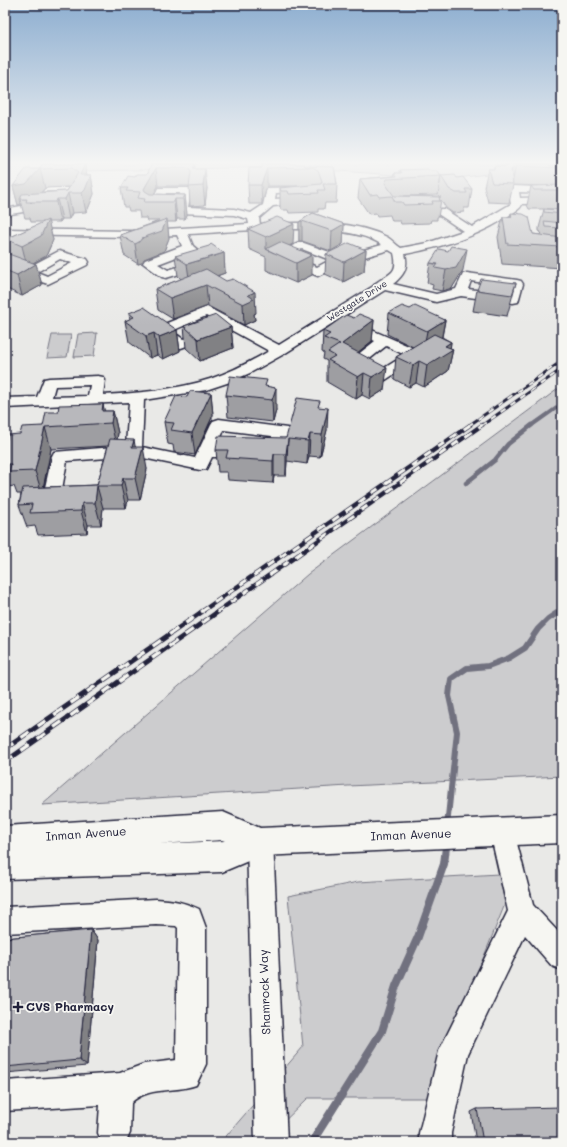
<svg xmlns="http://www.w3.org/2000/svg" width="567" height="1147" font-family="Mali,sans-serif">
	<rect width="100%" height="100%" fill="#e9e9e7"/>
	<filter id="ink" filterUnits="userSpaceOnUse"><feTurbulence type="fractalNoise" baseFrequency=".025" numOctaves="2"/><feDisplacementMap in="SourceGraphic" scale="8" xChannelSelector="R" yChannelSelector="G"/><feConvolveMatrix kernelMatrix="1 2 1 2 8 2 1 2 1" color-interpolation-filters="sRGB"/></filter>
	<g filter="url(#ink)">
		<g fill="#ccccce" stroke="#777784">
			<path d="M77 164H562V175L529 168 451 179 283 167 80 171Z"/>
			<path d="M97 333 94 356 74 357 78 334Z"/>
			<path d="M52 335H71L67 357 47 358Z"/>
			<path d="M562 386V776L348 786 42 805 308 574Z"/>
			<path d="M499 874 505 904 427 1098H308L263 1142H221L303 1047 288 896 358 882Z"/>
		</g>
		<g fill="none" stroke-linecap="round" stroke-linejoin="round">
			<path stroke="#71717f" stroke-width="3.5" d="M531 426 562 404"/>
			<g stroke="#71717f" stroke-width="4.5">
				<path d="M466 483 495 460 508 444 532 425"/>
				<path d="M558 612 562 610"/>
			</g>
			<g stroke="#71717f" stroke-width="6">
				<path d="M447 826 457 732 449 696 451 679 467 668 488 666 509 658 525 648 538 629 548 619 560 611"/>
				<path d="M445 848 446 842"/>
			</g>
			<path stroke="#71717f" stroke-width="8" d="M312 1142 382 1031 396 986 418 937 444 864 446 847"/>
			<g stroke="#22223b" stroke-width="3">
				<g id="minor">
					<path d="M513 186 560 188 562 192V203L522 204C521 209 515 211 511 214 481 236 442 247 405 254 409 268 403 276 393 284L436 294 456 289 463 274 467 273 517 280 521 281 523 284 518 302 513 303 461 296 436 302 385 290 284 354 250 373 227 383 206 390 144 400 142 447 195 458 211 424 213 421 219 419 287 428 289 432 285 452 283 456 277 457H212L206 469 200 470 134 456 67 461 61 495 68 497 71 501 68 505 62 507 45 505 42 501 52 456 54 452 126 446 129 402 5 408V398L37 397 44 379 49 378 98 376 103 377 105 380 103 395C138 393 176 390 210 379 231 372 250 362 269 351L231 330 181 348 176 347 157 333 155 330 157 327 207 307 279 345 372 287C374 286 375 284 376 283 389 273 399 274 394 253L389 250 344 263 318 276 276 259 274 256 276 253 301 242 341 256 382 245C348 219 233 232 188 234L193 246 212 262 210 265 166 278 162 277 143 263 145 260 182 246 177 235 131 237 5 235V229L131 231 249 224 248 219 234 215 153 212 148 209 158 188H190L191 190 188 207 234 209 251 213 263 205 267 188 306 187 310 188 311 190 310 192 276 193 275 199 304 197 309 200 304 203 273 206 259 218 260 224C301 223 348 218 387 237 392 240 396 245 401 248L427 243 463 231 438 214 414 215 409 212 410 210 444 209 472 227 511 204 508 189ZM519 192 552 193 554 197 520 198ZM166 193H180L177 207 160 206ZM302 249 330 260 317 267 289 256ZM187 253 197 261 168 270 158 264ZM471 281 510 287 508 294 468 289ZM206 316 221 324 183 339 172 331ZM90 385 88 396 52 397 55 386ZM224 430 272 436 270 447H217Z"/>
					<path d="M49 188H75L80 191 70 209 35 210 5 215V209L32 204 45 189ZM52 194H68L62 204H44Z"/>
					<path d="M59 251 87 259 89 262 87 265 48 284 23 276 5 267V258L27 268ZM60 259 72 263 47 276 37 272Z"/>
					<path d="M349 320 420 351 422 354 420 357 384 381 379 382 347 369 345 366 347 363 375 341 344 327 342 324 344 321ZM386 346 405 355 378 372 362 365Z"/>
					<path d="M502 820 511 823 514 832 533 905 562 936V970L552 966 525 935 468 1054 451 1133V1142H419V1133L439 1051 508 911 490 832 493 823Z"/>
					<path d="M260 830 269 833 273 842 287 1142H255L247 842 251 833Z"/>
					<path d="M156 899C173 900 184 902 199 909L206 928V1064L196 1085C175 1093 147 1086 131 1103L130 1133 126 1142H102L98 1133 100 1105 5 1111V1081L120 1073 144 1064 176 1060 178 928 176 926 156 925 5 933V907Z"/>
				</g>
			</g>
			<g stroke="#22223b" stroke-width="3">
				<path id="major" d="M223 812 260 828 562 815V843L260 856 222 872 5 879V826ZM222 840 225 841 159 844Z"/>
			</g>
			<use href="#minor" fill="#f6f6f2" fill-rule="evenodd"/>
			<use href="#major" fill="#f6f6f2" fill-rule="evenodd"/>
			<g stroke="#22223b" stroke-width="3">
				<g id="rail-far2">
					<path d="M468 426 562 361"/>
					<path d="M481 426 562 369"/>
				</g>
			</g>
			<g stroke="#22223b" stroke-width="4.5">
				<g id="rail-far1">
					<path d="M201 612 470 425"/>
					<path d="M217 612 482 425"/>
				</g>
			</g>
			<g stroke="#22223b" stroke-width="5">
				<g id="rail">
					<path d="M5 749 203 611"/>
					<path d="M5 762 219 611"/>
				</g>
			</g>
			<use href="#rail-far2" stroke="#f6f6f2" stroke-width="2" stroke-dasharray="6" stroke-linecap="butt"/>
			<use href="#rail-far1" stroke="#f6f6f2" stroke-width="3" stroke-dasharray="8" stroke-linecap="butt"/>
			<use href="#rail" stroke="#f6f6f2" stroke-width="3.5" stroke-dasharray="10" stroke-linecap="butt"/>
		</g>
		<g fill="#9e9ea2" stroke="#22223b" fill-rule="evenodd">
			<path d="M85 164 87 175H91L94 194 88 209 86 212 72 213 69 219H62L60 222H48L53 240 46 256 33 263 36 264 42 285 22 296 5 288V253L10 254 6 239 45 222H31L30 218H25L21 204 18 205 13 186 40 169ZM69 187 67 191 40 192 45 188Z"/>
			<path d="M152 164H195V169L207 188 205 205 190 206 189 186H158L154 194 185 195 187 215 185 219H177L176 222H167L169 238 164 251 144 259 142 263 138 264 124 255 120 235 159 221H147L146 218H140L139 211H129L128 207H124L121 188 135 177 147 174Z"/>
			<path d="M506 164H549L550 166H562V209H547L562 210V268L502 264 498 237 503 217H510L511 213 533 234 540 235 541 232 539 231V228L544 209H529L527 205 531 186H544L513 185 509 203 488 202 484 187 488 169H494V166H505Z"/>
			<path d="M305 166 334 167 337 184 336 203H325L324 209H318V212L289 213 288 210H281L280 207V188L300 186H267L262 204H249L248 185 262 168Z"/>
			<path d="M400 170 430 171 441 176 438 195 404 196 440 197 438 195 441 176 457 178 472 189 469 208H464V212L453 213 446 208 441 200 438 217H437V220H431L430 223 401 224 400 221H392L390 215 377 216 376 213 369 214 358 198 360 179 394 176 395 173H400Z"/>
			<path d="M313 213 344 224 343 244 331 251 302 241H299V222Z"/>
			<path d="M248 229 293 244 289 246 312 275 296 283 266 270V257L249 249Z"/>
			<path d="M366 250 364 271 343 282 325 274 326 254Z"/>
			<path d="M224 253 225 273 217 276 256 313 254 314 255 320 244 325 208 306 173 319 158 310 155 289 181 279 178 276 175 256Z"/>
			<path d="M430 263 463 270 452 288 442 291 432 289 433 285 427 283Z"/>
			<path d="M516 283 507 316 473 311 477 290Z"/>
			<path d="M410 309 445 320 442 337 451 342 450 348 453 349 448 371 424 387 416 383 409 387 394 379 396 357 413 347 387 334 389 313Z"/>
			<path d="M129 313 177 330 180 351 163 359 157 355 150 358 129 342 125 321 130 319Z"/>
			<path d="M354 318 374 320 372 341 358 353 384 390 370 399 362 395 356 399 327 382V361L323 359 324 353 322 352 323 331Z"/>
			<path d="M184 326 231 327 233 348 200 361 186 348Z"/>
			<path d="M267 387 276 410 273 422 228 417 226 395Z"/>
			<path d="M211 393 213 415 195 455 174 452 173 445 168 444 164 422 187 397Z"/>
			<path d="M103 404 104 411H113L118 433 117 439 136 447 147 469 140 500H128L126 508H103L101 525H88L87 533 38 535 35 526 27 527 19 505 21 494H17L14 486 8 487 5 479V445L20 434 43 426 58 412ZM108 446 97 485 44 487 51 449Z"/>
			<path d="M320 407 327 430 320 457 309 456 307 464 287 461 286 476H274L273 483 228 480 227 472H218L216 450 286 438Z"/>
			<path d="M91 930 98 940 87 1066 5 1073V938Z"/>
			<path d="M477 1109 562 1142H476L471 1112Z"/>
		</g>
		<g fill="#818184" stroke="#22223b">
			<path d="M78 164H85L88 181 91 175 94 194 88 209 86 212 82 193Z"/>
			<path d="M516 166 512 184 511 170Z"/>
			<path d="M156 168 158 186 150 202 144 189Z"/>
			<path d="M267 168V186L262 204 261 185Z"/>
			<path d="M40 169 45 188 31 203 27 199H20L21 204 18 205 13 186Z"/>
			<path d="M205 169 207 188 205 205 203 186Z"/>
			<path d="M68 193 72 213 69 219 65 199Z"/>
			<path d="M185 195 187 215 185 219 183 199Z"/>
			<path d="M57 199 62 219 60 222 56 202Z"/>
			<path d="M175 199 177 219 176 222 174 202Z"/>
			<path d="M167 219 169 238 164 251 144 259 142 263 138 264 135 244Z"/>
			<path d="M48 220 53 240 46 256 27 266 22 246Z"/>
			<path d="M302 221V241H299V222Z"/>
			<path d="M294 224 293 244 274 253 266 249V237Z"/>
			<path d="M344 224 343 244 331 251 332 231Z"/>
			<path d="M467 249 463 270 452 288 442 291 446 270Z"/>
			<path d="M366 250 364 271 343 282 344 262Z"/>
			<path d="M224 253 225 273 190 285 187 264Z"/>
			<path d="M312 255V275L296 283V263Z"/>
			<path d="M36 264 42 285 22 296 17 275Z"/>
			<path d="M206 285 208 306 173 319 170 298Z"/>
			<path d="M255 292 256 313 254 314 255 320 244 325 243 304 248 295Z"/>
			<path d="M374 320 372 341 341 366 342 344Z"/>
			<path d="M445 320 441 341 423 352 427 331Z"/>
			<path d="M231 327 233 348 200 361 198 339Z"/>
			<path d="M177 330 180 351 163 359 159 337Z"/>
			<path d="M154 333 157 355 150 358 146 336Z"/>
			<path d="M451 342 450 351 453 349 448 371 424 387 427 365 445 346Z"/>
			<path d="M419 361 416 383 409 387 413 365Z"/>
			<path d="M387 368 384 390 370 399 372 377Z"/>
			<path d="M364 373 362 395 356 399 358 377Z"/>
			<path d="M276 388V410L273 422 272 400Z"/>
			<path d="M211 393 213 415 195 455 192 433Z"/>
			<path d="M103 404 107 423 102 411Z"/>
			<path d="M328 408 327 430 320 457 322 435Z"/>
			<path d="M113 411 118 433 116 445 111 423Z"/>
			<path d="M45 427 51 449 42 493 35 471Z"/>
			<path d="M310 434 309 456 307 464 308 441Z"/>
			<path d="M288 439 287 461 286 476V454Z"/>
			<path d="M134 440 138 462 132 447Z"/>
			<path d="M143 447 147 469 140 500 135 478Z"/>
			<path d="M274 454V476L273 483V461Z"/>
			<path d="M123 478 128 500 126 508 121 486Z"/>
			<path d="M97 486 103 508 101 525 95 503Z"/>
			<path d="M82 503 88 525 87 533 81 511Z"/>
			<path d="M91 930 98 940 87 1066 79 1060Z"/>
		</g>
		<g fill="#b8b8bc" stroke="#22223b">
			<path d="M42 164H85L80 175H91L85 190 82 193H68L65 199H57L56 202H26L27 199H20L22 194 67 191 78 173 72 168 40 169 26 184 13 186 26 169H40Z"/>
			<path d="M152 164H195L193 169H205L203 186 189 187 191 172 188 168H156L144 189 145 191 150 194 185 195 183 199H175L174 202H144L145 199 138 198 140 192 126 191 128 188H121L128 176 135 177 137 174H147Z"/>
			<path d="M262 164H304L305 166 334 167 337 184H323L325 190H318L319 193 289 194 288 191H281L280 188 321 184 322 181 318 170 312 167 267 168 261 185H248L249 168H262Z"/>
			<path d="M507 164H549L550 166H562V168L516 166 511 170 513 184 492 183 488 169H495L494 166 507 167Z"/>
			<path d="M428 169 430 171H437L441 176 387 179 385 183 394 196 441 197H439L440 201H432L433 204 404 205 402 202H395L392 196 379 197 377 194 370 195 360 179 397 176 395 173H402L400 170Z"/>
			<path d="M455 175 457 178 463 177 472 189H465L467 193H456L449 189 441 176Z"/>
			<path d="M562 185V190H534L531 186Z"/>
			<path d="M544 209 562 210V214L544 212Z"/>
			<path d="M313 213 344 224 332 231 302 221 299 222Z"/>
			<path d="M511 213 523 214 529 217 533 234 562 238V247L507 244 503 217H512Z"/>
			<path d="M277 217 294 224 266 237 248 229Z"/>
			<path d="M167 219 162 231 142 238 139 242 135 244 120 235Z"/>
			<path d="M48 220 41 236 22 246 6 239Z"/>
			<path d="M544 221 562 223V228L545 227Z"/>
			<path d="M280 242 312 255 296 263 266 249Z"/>
			<path d="M349 243 366 250 344 262 326 254Z"/>
			<path d="M211 244 224 253 187 264 175 256 209 246Z"/>
			<path d="M451 246 467 249 456 268 446 270 435 268 438 264 430 263 439 249 448 251Z"/>
			<path d="M5 253H6L36 264 17 275 5 270Z"/>
			<path d="M206 269 226 281 233 279 255 292 248 295 254 299 243 304 206 285 170 298 155 289Z"/>
			<path d="M481 279 516 283 512 295 477 290Z"/>
			<path d="M402 306 410 309 415 306 445 320 427 331 389 313Z"/>
			<path d="M144 307 177 330 159 337 154 333 146 336 125 321 134 317 129 313Z"/>
			<path d="M359 314 374 320 342 344 387 368 372 377 364 373 358 377 328 360 335 356 328 352 340 344 324 338 330 334 323 331 346 315 354 318Z"/>
			<path d="M216 315 231 327 198 339 184 326Z"/>
			<path d="M434 334 451 342 445 346 453 349 427 365 419 361 413 365 396 357Z"/>
			<path d="M230 376 267 380 265 386 276 388 272 400 226 395Z"/>
			<path d="M190 391 211 393 192 433 171 430 174 423 164 422 176 396 187 397Z"/>
			<path d="M297 398 320 401 318 407 328 408 322 435 310 434 308 441 288 439 286 454H274L273 461 226 458 228 450H216L218 436 286 438Z"/>
			<path d="M103 404 102 411H113L111 423 45 427 35 471 9 472 11 464H5V445L8 435 20 434 22 427 43 426 46 412H58L59 405Z"/>
			<path d="M110 439 134 440 132 447H143L135 478H123L121 486H97L95 503H82L81 511 30 513 32 504 19 505 23 488 97 485Z"/>
			<path d="M91 930 79 1060 5 1067V938Z"/>
			<path d="M562 1107V1142H483L477 1109Z"/>
		</g>
	</g>
	<linearGradient id="sky" x2="0" y2="1"><stop stop-color="#8daed0"/><stop offset="0.5" stop-color="#f5f5f4"/><stop offset="1" stop-color="#f5f5f4" stop-opacity="0"/></linearGradient>
	<rect width="567" height="325" fill="url(#sky)"/>
	<path fill="#22223b" stroke="#f6f6f2" stroke-width="1.5" d="M16 1001h4v4h4v4h-4v4h-4v-4h-4v-4h4z"/>
	<g text-anchor="middle" stroke-width="3.5" stroke-linejoin="round" paint-order="stroke">
		<g font-size="9" fill="#22223b" stroke="#f6f6f2">
			<text transform="translate(357 301) rotate(-32)" y="3">Westgate Drive</text>
		</g>
		<g font-size="12" fill="#22223b" stroke="#f6f6f2">
			<text transform="translate(86 834) rotate(-4)" y="4">Inman Avenue</text>
			<text transform="translate(411 835) rotate(-2)" y="4">Inman Avenue</text>
			<text transform="translate(265 992) rotate(-92)" y="4">Shamrock Way</text>
		</g>
		<g font-size="12" font-weight="bold" fill="#22223b" stroke="#f6f6f2" text-anchor="start">
			<text x="26" y="1011">CVS Pharmacy</text>
		</g>
	</g>
	<rect width="567" height="1147" fill="none" stroke="#f6f6f2" stroke-width="20"/>
	<rect x="10" y="10" width="547" height="1127" fill="none" stroke="#22223b" stroke-width="1.5" filter="url(#ink)"/>
</svg>
